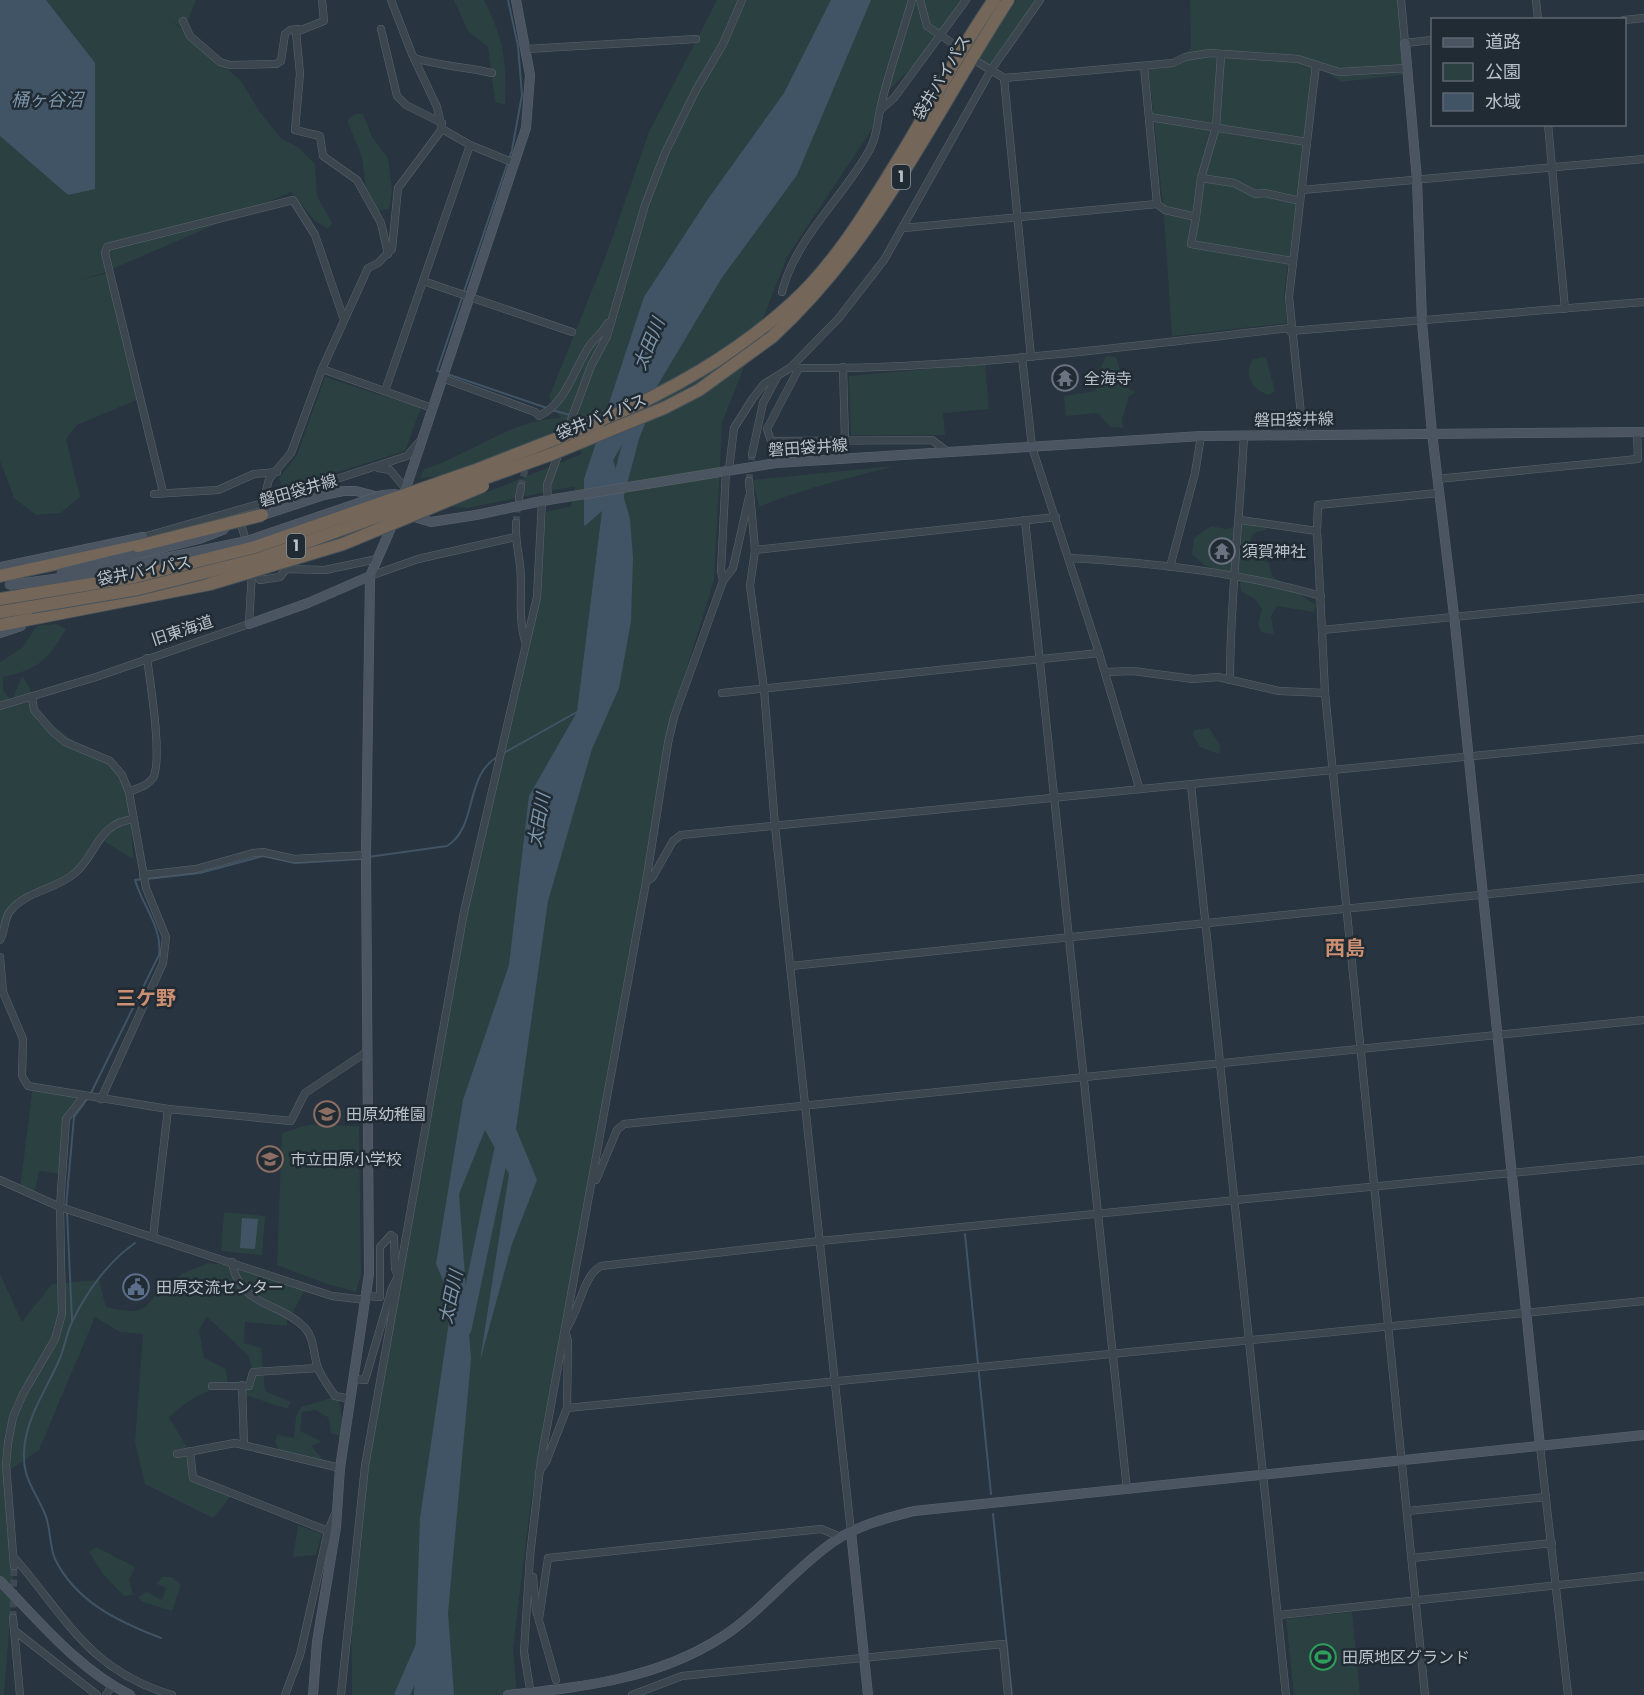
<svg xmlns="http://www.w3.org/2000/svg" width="1644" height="1695" font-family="Poppins,'Noto Sans JP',sans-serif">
	<rect width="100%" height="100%" fill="#28343f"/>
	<g fill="#2b4141">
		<path d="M42 0H196L185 28 172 22 187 32 242 82 259 111 282 139 298 147 315 164 317 196 332 223 328 229 315 221 291 192 103 273 82 279 110 273 141 398 77 425 66 439 80 497 61 513 36 515 14 498 0 461V136L68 195Z"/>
		<path d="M454 0H484C504 38 507 64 505 105L495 102 488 47 468 31Z"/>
		<path d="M717 0H968L937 42 886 93 880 117 787 257 722 423 714 580 668 730 584 1228 531 1500 513 1649 517 1695H352L351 1597 364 1470 486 810 537 597 546 512 571 506 575 486 467 508 450 507 582 454 565 424 531 445 452 475 420 478 424 469C471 455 508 420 561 418L549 397 607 253 649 132Z"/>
		<path d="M1017 0H1040L991 70 976 57Z"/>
		<path d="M1190 0H1400L1408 74 1341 82 1316 65 1284 293 1287 323 1172 336 1164 215 1148 65 1185 57 1191 47Z"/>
		<path d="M355 114H363L372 137 388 158 392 190 389 209 378 211 367 198 362 157 347 120Z"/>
		<path d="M1106 356 1116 357 1125 387 1136 392 1129 396 1122 420 1123 428 1111 427 1098 413 1066 416 1064 396 1095 391 1103 376 1100 369Z"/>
		<path d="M1261 357 1266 358 1275 391 1269 395C1253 391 1244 376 1252 360Z"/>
		<path d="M985 364 989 409 943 413 945 435H851L849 376Z"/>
		<path d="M325 377 421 408 405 451 283 489 279 478 297 455Z"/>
		<path d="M894 466C848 479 803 488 759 507L753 480Z"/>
		<path d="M1254 522 1266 524V530L1253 533 1250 542 1252 556 1269 563 1272 576 1316 605 1314 612 1277 606 1271 616 1274 635 1261 632 1258 624 1262 609 1254 598 1241 591 1240 582 1204 565 1192 554 1194 538 1211 526 1226 529Z"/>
		<path d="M56 624 66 629C47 661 39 669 3 677V690L12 701 22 676 30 688 34 710 81 747 110 761 122 775 130 795 133 859 99 838 77 870 19 900 0 940V662L22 648 37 626Z"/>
		<path d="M1209 728 1220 745 1219 754 1200 747 1193 735 1194 730Z"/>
		<path d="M33 1086 81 1099 68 1115 62 1174 39 1171 34 1195 20 1188Z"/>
		<path d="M308 1125 359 1126 361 1274 356 1292 327 1284 277 1265 282 1133Z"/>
		<path d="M224 1212 265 1216 262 1255 221 1251Z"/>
		<path d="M208 1263 227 1265 244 1287 237 1269 305 1289 290 1318 287 1317V1326L245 1322 244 1343 261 1348 265 1391 291 1402 288 1408C282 1409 255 1397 245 1395L242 1385H249L253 1372 248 1355 207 1317 199 1330 204 1358 226 1369 228 1385C207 1389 183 1402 169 1418L191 1453 193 1478 226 1491 230 1497 213 1518 145 1484 135 1442 143 1334 120 1332 95 1317 39 1450 7 1472 14 1566 4 1695H0V1274L22 1322 52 1284 99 1280 106 1307C157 1319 140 1301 174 1279 184 1272 197 1268 208 1263Z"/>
		<path d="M330 1398 339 1399 345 1436 331 1434 329 1418 316 1410 302 1412 300 1431 322 1442 311 1446 321 1457 319 1463 280 1453 275 1442 277 1435 294 1438 296 1416 301 1407Z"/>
		<path d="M298 1525 322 1534 316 1555 293 1557Z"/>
		<path d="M96 1547 135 1567 129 1579 133 1595 124 1596 103 1574 89 1552Z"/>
		<path d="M162 1577H171L181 1585 172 1611 143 1602 138 1597 147 1592 162 1600 166 1588 157 1584Z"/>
		<path d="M1352 1612 1360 1695H1294L1286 1619Z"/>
	</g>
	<g fill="#405466">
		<path d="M0 0H46L95 63V189L68 195 0 136Z"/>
		<path d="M831 0H871L797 175 721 279 613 460 630 519 633 558 631 621 619 688 592 749 548 901 516 1129 537 1180 512 1244 480 1361 509 1174 485 1130 459 1194 471 1359 448 1613 454 1695H414L420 1518 452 1301 436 1264 463 1100 509 965 529 796 577 712 602 511 585 526 584 524V479L644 297 708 199 784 93Z"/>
		<path d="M242 1218 258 1219 255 1249 240 1248Z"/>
	</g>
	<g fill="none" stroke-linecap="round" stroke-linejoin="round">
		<g stroke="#405466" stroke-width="2">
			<path d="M442 372 437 371 512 150 522 95 518 46 508 0"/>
			<path d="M447 374 547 408"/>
			<path d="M552 410 570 415"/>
			<path d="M575 417 587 421"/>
			<path d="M502 754 577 712"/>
			<path d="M368 857 447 846C478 827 464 777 497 757"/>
			<path d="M147 879 200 873 263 856 295 863 363 859"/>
			<path d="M91 1093 159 955C163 928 142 905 135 880L142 879"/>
			<path d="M66 1207 74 1117 88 1098"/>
			<path d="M67 1212 72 1320"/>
			<path d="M965 1234 991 1494"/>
			<path d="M135 1243C109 1261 87 1291 73 1320 67 1331 65 1346 60 1358 48 1387 30 1411 25 1442 20 1477 33 1486 45 1514 51 1528 49 1545 55 1559 76 1602 119 1622 161 1638"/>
			<path d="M993 1514 1012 1695"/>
		</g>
		<g stroke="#405466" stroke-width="15">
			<path d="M615 500 632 436 643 409"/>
			<path d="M464 1329 504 1139"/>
			<path d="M402 1695 422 1649"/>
		</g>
		<g stroke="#3e4954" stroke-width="7" stroke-dasharray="7 3.5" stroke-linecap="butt">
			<path d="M749 481 752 454"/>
			<path d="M521 487 527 462"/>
			<path d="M516 523 518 503"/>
			<path d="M13 1618 14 1566"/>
		</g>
		<g stroke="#5a646c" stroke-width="8">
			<g id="street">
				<path d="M322 0 324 21 296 32 300 74 295 130 320 136 323 156 357 180 381 223 388 254"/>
				<path d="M920 0 927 26 955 45"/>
				<path d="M1401 0 1405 43 1432 40"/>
				<path d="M1536 0 1538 20"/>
				<path d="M1624 20 1644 18"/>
				<path d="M183 21 190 36 220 62 230 65 276 64 281 61 285 34 290 30 298 29"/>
				<path d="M381 29 397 96 406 105 442 123"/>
				<path d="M527 49 696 39"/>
				<path d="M414 58C440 66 466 67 492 73"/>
				<path d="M976 61 1004 78 1173 63 1185 57 1210 53 1298 59 1339 72 1407 68"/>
				<path d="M1144 66 1157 204"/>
				<path d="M1004 78 1031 357"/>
				<path d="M880 110 894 98 966 0"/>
				<path d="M1149 117 1307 142"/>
				<path d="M1548 124 1565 309"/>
				<path d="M442 129 470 145 514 163"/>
				<path d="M1201 178 1216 127 1221 55"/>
				<path d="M1302 190 1644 159"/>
				<path d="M1196 217 1191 244 1292 261"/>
				<path d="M904 228 1157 204 1165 210 1196 217 1201 178 1234 183 1255 194 1265 193 1300 201"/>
				<path d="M423 281 572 332"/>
				<path d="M782 292C796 237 843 198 870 149 877 136 877 124 880 110 888 73 902 36 912 0"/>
				<path d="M1290 331 1644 302"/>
				<path d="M1022 357 1032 447 1099 653 1139 787"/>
				<path d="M843 367 845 440"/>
				<path d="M790 368C957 370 1124 347 1290 328"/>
				<path d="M799 368 767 429 771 441 932 440 948 452"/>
				<path d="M322 369 432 408"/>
				<path d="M442 378 535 412 539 416C567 403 574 368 590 345 596 337 603 332 608 323"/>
				<path d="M385 391 470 145"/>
				<path d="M1303 434 1289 297 1316 65"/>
				<path d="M752 454 763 403 777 377"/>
				<path d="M378 468 390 470 406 489"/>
				<path d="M729 469 734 428 753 398 764 384 790 368 838 319 884 260 991 70 1040 0"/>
				<path d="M1437 479 1638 459 1637 432"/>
				<path d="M749 481 755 550 750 586 764 689 775 826 851 1532"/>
				<path d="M163 492 105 253 107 247 293 200 315 235 343 317"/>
				<path d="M154 494 218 490 254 474 277 472"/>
				<path d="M519 498 521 487"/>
				<path d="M548 500 547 485 591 366 607 336 645 205 665 153 696 90 723 44 742 0"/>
				<path d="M263 503 407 456 420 441"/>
				<path d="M239 519 248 546"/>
				<path d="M1025 520 1127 1490"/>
				<path d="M1240 520 1317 531"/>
				<path d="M516 523C515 538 518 550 520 565 523 592 517 617 526 644"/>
				<path d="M144 541 143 537 263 503 269 479 291 453 322 369 368 268 378 263 392 249 398 188 442 129 437 107 412 54 391 0"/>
				<path d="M755 550 1056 517"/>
				<path d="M1069 558C1154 563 1239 572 1321 596"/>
				<path d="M1170 567 1195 473 1201 436"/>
				<path d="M253 569 260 580 280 577 286 569 325 570 377 559"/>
				<path d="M370 576 418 559 515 537"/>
				<path d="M723 581 721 571 726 470"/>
				<path d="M1322 630 1644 598"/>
				<path d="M1105 672 1133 671 1193 679 1218 677 1279 691 1325 693"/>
				<path d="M1230 680C1230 598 1240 517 1244 435"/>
				<path d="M722 693 1099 653"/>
				<path d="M32 697 34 710 52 731 65 742 110 761 122 775 129 792 146 888 166 937 163 963 101 1099"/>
				<path d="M0 706 96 677 249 624 252 571"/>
				<path d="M1191 785 1286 1695"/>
				<path d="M129 792C137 788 148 786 153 778 163 759 150 682 147 658"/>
				<path d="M143 875 196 869 253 853 263 852 294 859 366 855"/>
				<path d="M646 882 652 878 673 841 681 835 1644 739"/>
				<path d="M0 940C6 930 3 919 11 910 29 890 55 890 75 873 98 853 97 823 134 819"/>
				<path d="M0 957 3 992 23 1039 22 1076 28 1086 168 1109 291 1121 305 1093 368 1051"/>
				<path d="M791 966 1644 878"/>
				<path d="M0 1180 60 1207 332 1296 366 1300"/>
				<path d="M596 1180 617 1130 624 1124 1644 1020"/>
				<path d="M153 1237 168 1109"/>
				<path d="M232 1262C239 1307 279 1301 305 1328 315 1339 313 1355 318 1368 322 1378 329 1387 335 1396L351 1399"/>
				<path d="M354 1379 365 1380 392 1288 398 1276 395 1269 394 1237 391 1235 380 1247V1297L367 1296"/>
				<path d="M242 1385 244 1445"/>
				<path d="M212 1386H249L253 1372 318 1368"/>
				<path d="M567 1408 1644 1301"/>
				<path d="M1540 1446 1568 1695"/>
				<path d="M190 1451 193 1478 328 1531"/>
				<path d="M177 1454 235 1443 340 1468"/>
				<path d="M539 1472 546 1462 567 1408 568 1341 565 1331C579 1313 583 1275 601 1266L820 1241 1644 1160"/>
				<path d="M1408 1511 1546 1497"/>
				<path d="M13 1556C66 1617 88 1670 172 1695"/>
				<path d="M1412 1558 1552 1543"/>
				<path d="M14 1566 6 1465 8 1443 13 1417 23 1394 55 1339 62 1314 60 1207 66 1119 84 1096"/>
				<path d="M533 1577 536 1610 556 1680"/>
				<path d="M1279 1615 1644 1576"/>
				<path d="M13 1618 20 1695"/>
				<path d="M539 1619 548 1558 821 1529 841 1537"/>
				<path d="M15 1631 97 1695"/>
				<path d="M106 1695 112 1686"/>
				<path d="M285 1695 300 1655 328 1531 335 1514"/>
				<path d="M341 1695 365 1466 464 912 537 597 542 501"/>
				<path d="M531 1695 524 1652 530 1556 541 1460 646 882 668 743 674 717 723 581 733 568 749 497"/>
				<path d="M632 1695 682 1676 1003 1644 1008 1695"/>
				<path d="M1425 1695 1325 693 1317 531 1318 505 1438 493"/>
			</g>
		</g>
		<g stroke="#5a646c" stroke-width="10">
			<g id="secondary">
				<path d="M1405 43 1417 180 1422 322 1432 433 1454 615 1540 1446"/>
				<path d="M343 491H356L379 497"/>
				<path d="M403 497 526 128 530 75 516 0"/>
				<path d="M408 515 431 522 476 515 542 501 776 463 1201 436 1644 432"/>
				<path d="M0 567 143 537"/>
				<path d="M249 624 308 603 370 576"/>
				<path d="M0 633 21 626"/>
				<path d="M851 1532 868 1695"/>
				<path d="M0 1581C40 1622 78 1669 130 1695"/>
				<path d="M313 1695 317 1642 336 1527 340 1468 369 1274 366 855 370 576 394 521"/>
				<path d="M508 1695C583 1687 657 1679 722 1637 763 1610 793 1570 833 1542 858 1525 887 1518 914 1511L1644 1435"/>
			</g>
		</g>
		<g stroke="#475159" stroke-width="14">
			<g id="highway">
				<path d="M772 337C877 241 932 117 1008 0"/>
				<path d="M599 422C670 391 735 355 792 303 835 264 868 209 898 160 931 107 958 51 994 0"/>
				<path d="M0 576 138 546"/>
				<path d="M0 599 30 594"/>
				<path d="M0 612 31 607"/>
				<path d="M0 625 210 584"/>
			</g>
		</g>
		<use href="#street" stroke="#3c464f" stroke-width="7"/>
		<use href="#secondary" stroke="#4b5561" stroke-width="9"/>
		<use href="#highway" stroke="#74675a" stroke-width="12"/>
		<g stroke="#5a646c" stroke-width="10" stroke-linecap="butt">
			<g id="secondary-bridge">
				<path d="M257 517 324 495 343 491"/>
				<path d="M61 573 199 539 225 529"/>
				<path d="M9 585 83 575 247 541 382 495 397 494"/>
			</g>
		</g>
		<g stroke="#475159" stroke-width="14" stroke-linecap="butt">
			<g id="highway-bridge">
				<path d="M138 546 262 515"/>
				<path d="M210 584 343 544 483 486"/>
				<path d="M30 594 134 577 255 547 476 470 599 422"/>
				<path d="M31 607 138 589 259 559 552 454 664 408 699 390 772 337"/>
			</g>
		</g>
		<use href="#secondary-bridge" stroke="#4b5561" stroke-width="9"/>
		<use href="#highway-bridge" stroke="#74675a" stroke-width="12"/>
	</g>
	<defs>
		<g id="temple-ring" transform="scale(1.35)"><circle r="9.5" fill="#212b34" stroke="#6b7280" stroke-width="1.5"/><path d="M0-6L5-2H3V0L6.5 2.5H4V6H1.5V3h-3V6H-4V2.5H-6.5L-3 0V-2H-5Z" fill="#6b7280"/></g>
		<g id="school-ring" transform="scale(1.35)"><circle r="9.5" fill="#212b34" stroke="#8d6e63" stroke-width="1.5"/><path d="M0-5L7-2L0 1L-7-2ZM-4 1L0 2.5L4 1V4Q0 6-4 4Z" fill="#8d6e63"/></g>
		<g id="civic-ring" transform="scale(1.35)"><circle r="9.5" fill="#212b34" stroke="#5c6f8a" stroke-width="1.5"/><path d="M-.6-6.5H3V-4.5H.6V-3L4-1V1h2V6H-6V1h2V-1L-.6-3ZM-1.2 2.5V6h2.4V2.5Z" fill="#5c6f8a"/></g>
		<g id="stadium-ring" transform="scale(1.35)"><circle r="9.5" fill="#212b34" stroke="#2e9e5b" stroke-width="1.5"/><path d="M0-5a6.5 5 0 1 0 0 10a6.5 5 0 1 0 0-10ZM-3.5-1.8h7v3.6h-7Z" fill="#2e9e5b"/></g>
	</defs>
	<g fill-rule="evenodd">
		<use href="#temple-ring" x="1065" y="378"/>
		<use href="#temple-ring" x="1222" y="551"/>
		<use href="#school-ring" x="327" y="1114"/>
		<use href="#school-ring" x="270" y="1159"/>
		<use href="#civic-ring" x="136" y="1287"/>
		<use href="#stadium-ring" x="1323" y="1657"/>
	</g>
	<g text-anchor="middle" stroke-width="5" stroke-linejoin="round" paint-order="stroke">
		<g fill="#212b34" stroke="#8b949c" stroke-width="1.5">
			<rect x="892" y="165" width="18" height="24" rx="4.5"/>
			<rect x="287" y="534" width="18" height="24" rx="4.5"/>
		</g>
		<g font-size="15" font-weight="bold" fill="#b9c1c9">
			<text x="901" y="182">1</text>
			<text x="296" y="551">1</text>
		</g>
		<g font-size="16" fill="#b9c1c9" stroke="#212b34">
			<text transform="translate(941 77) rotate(-59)" y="6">袋井バイパス</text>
			<text transform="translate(601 416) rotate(-22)" y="6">袋井バイパス</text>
			<text transform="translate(1294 419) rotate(-1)" y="6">磐田袋井線</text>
			<text transform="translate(808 447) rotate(-4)" y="6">磐田袋井線</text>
			<text transform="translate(298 490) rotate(-16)" y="6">磐田袋井線</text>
			<text transform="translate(144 570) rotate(-11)" y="6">袋井バイパス</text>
			<text transform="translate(182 630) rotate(-18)" y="6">旧東海道</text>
		</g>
		<g font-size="16" fill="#b9c1c9" stroke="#212b34" text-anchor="start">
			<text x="1084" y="384">全海寺</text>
			<text x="1242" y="557">須賀神社</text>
			<text x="346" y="1120">田原幼稚園</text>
			<text x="290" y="1165">市立田原小学校</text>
			<text x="156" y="1293">田原交流センター</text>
			<text x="1342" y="1663">田原地区グランド</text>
		</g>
		<g font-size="18" font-style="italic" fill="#7c95a9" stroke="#212b34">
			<text x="47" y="106">桶ヶ谷沼</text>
			<text transform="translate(649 344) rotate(-68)" y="6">太田川</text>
			<text transform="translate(539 820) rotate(-80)" y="6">太田川</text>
			<text transform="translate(451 1297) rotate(-78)" y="6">太田川</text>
		</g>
		<g font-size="20" font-weight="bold" fill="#cc8f71" stroke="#212b34">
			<text x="1345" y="955">西島</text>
			<text x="146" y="1005">三ケ野</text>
		</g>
	</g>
	<rect x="1431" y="18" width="195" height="108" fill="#212b34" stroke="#5e6770" stroke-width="1.5"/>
	<rect x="1443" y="38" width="30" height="9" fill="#4b5561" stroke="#5e6770" stroke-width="1.5"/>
	<text x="1485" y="48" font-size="18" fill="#b9c1c9">道路</text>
	<rect x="1443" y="63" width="30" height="18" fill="#2b4141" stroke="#5e6770" stroke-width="1.5"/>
	<text x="1485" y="78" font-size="18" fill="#b9c1c9">公園</text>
	<rect x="1443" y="93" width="30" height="18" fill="#405466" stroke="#5e6770" stroke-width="1.5"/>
	<text x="1485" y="108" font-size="18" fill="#b9c1c9">水域</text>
</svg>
